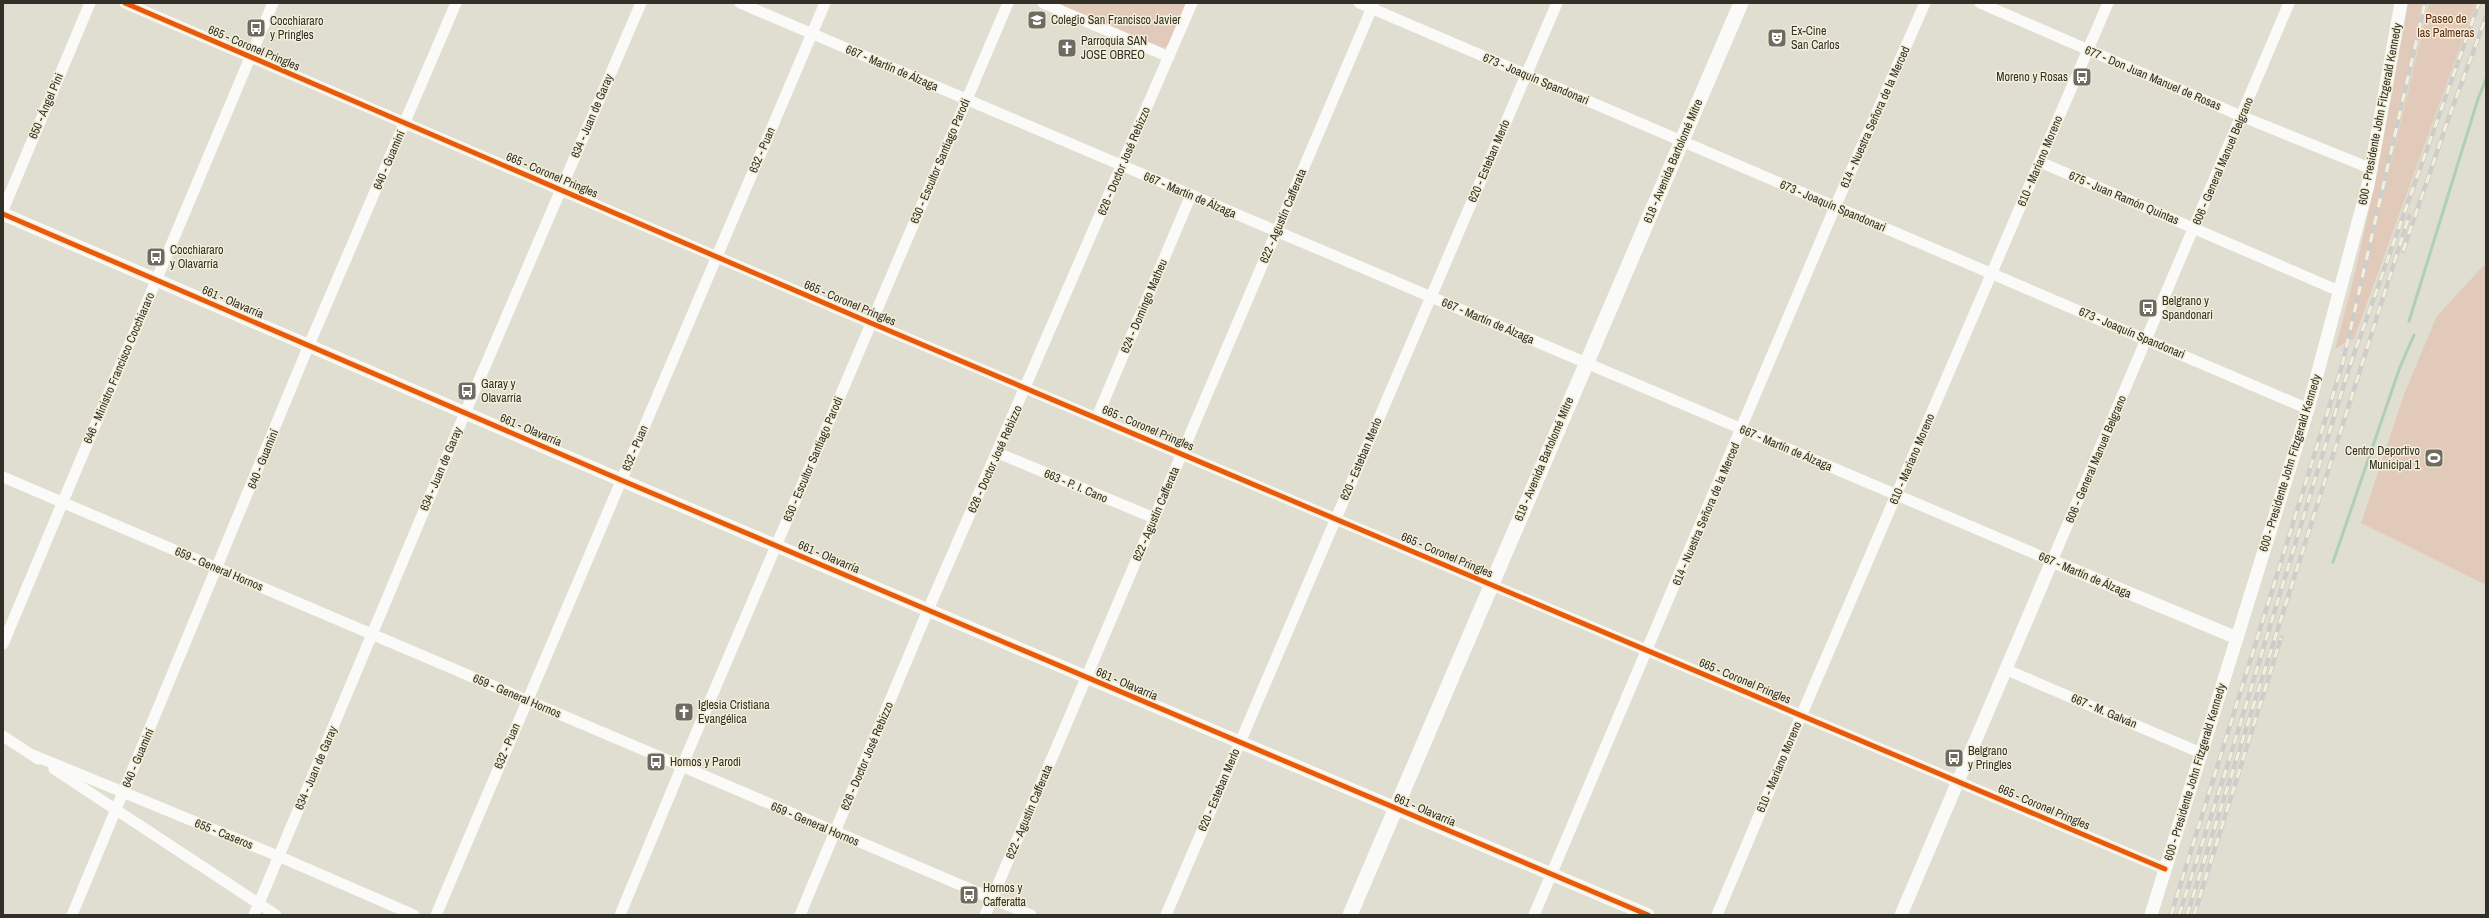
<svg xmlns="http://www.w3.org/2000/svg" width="2489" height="918" font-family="'Archivo Narrow',sans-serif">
	<rect width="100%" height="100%" fill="#e0ddd1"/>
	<g fill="#e2cabb">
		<path d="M1055 3H1186L1170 43 1164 48Z"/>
		<path d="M2408 3H2422L2396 136 2346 342 2335 349C2367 235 2388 119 2408 3Z"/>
		<path d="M2429 3H2476L2354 339 2349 341Z"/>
		<path d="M2486 263V585L2361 523 2404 394 2437 316Z"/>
	</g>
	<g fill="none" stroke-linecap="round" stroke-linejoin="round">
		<g stroke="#b0d1b1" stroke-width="3">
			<path d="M2409 321 2478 99 2486 79"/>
			<path d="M2333 562 2400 367 2414 335"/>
		</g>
		<g stroke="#fafaf8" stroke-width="11">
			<path d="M125 3 871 323 2165 869"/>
			<path d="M740 3 2052 561 2289 3"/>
			<path d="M1043 3 1169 57"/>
			<path d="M1359 3 2308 409"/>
			<path d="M1980 3 2241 116 2372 169"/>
			<path d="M2040 162 2339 291"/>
			<path d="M3 210 90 3"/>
			<path d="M1097 417 1191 195"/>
			<path d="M998 453 1154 518"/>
			<path d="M3 477 1031 915"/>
			<path d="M3 644 273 3"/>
			<path d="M2007 670 2201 753"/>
			<path d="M3 736 38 759"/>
			<path d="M33 755 278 856 414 915"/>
			<path d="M54 769 276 915"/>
			<path d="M72 915 309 345 456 3"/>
			<path d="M254 915 465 413 641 3"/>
			<path d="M436 915 825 3"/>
			<path d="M620 915 682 766 1008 3"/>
			<path d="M800 915 928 610 1192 3"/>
			<path d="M985 915 1374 3"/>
			<path d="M1166 915 1557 3"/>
			<path d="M1534 915 1835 207 1925 3"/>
			<path d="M1717 915 1801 716 2108 3"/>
		</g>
		<g stroke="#fafaf8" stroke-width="13">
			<path d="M3 214 621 480 1648 915"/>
			<path d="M1901 915 2052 561 2237 638"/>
			<path d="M2151 915 2308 409 2368 185 2401 3"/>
		</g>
		<path stroke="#fafaf8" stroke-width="15" d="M1350 915 1741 3"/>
		<g stroke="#cecdc9" stroke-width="4.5">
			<g id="rail">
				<path d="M2403 251 2449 117 2486 17"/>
				<path d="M2171 915 2342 366 2425 3"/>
				<path d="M2179 915 2227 767 2349 368 2479 3"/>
				<path d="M2187 915 2409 216"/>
				<path d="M2194 915 2281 638"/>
			</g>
		</g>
		<use href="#rail" stroke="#f4efd8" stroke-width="3" stroke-dasharray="9" stroke-linecap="butt"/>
		<g stroke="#f4efd8" stroke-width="8">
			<g id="cycleway">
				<path d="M125 3 871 323 2165 869"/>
				<path d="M3 214 621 480 1648 915"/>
			</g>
		</g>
		<use href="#cycleway" stroke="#e8590c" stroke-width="5"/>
	</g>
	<defs>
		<g id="school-square" transform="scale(1)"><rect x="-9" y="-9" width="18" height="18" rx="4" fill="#6e6c62" stroke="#f4efd8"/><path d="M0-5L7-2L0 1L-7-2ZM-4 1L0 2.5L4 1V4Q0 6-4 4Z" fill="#fff"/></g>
		<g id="bus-square" transform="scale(1)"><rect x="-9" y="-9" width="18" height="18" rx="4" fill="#6e6c62" stroke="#f4efd8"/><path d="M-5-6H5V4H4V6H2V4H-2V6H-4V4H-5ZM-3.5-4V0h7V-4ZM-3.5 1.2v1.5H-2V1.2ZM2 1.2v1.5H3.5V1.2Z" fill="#fff"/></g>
		<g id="theatre-square" transform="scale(1)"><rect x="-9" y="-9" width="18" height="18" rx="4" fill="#6e6c62" stroke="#f4efd8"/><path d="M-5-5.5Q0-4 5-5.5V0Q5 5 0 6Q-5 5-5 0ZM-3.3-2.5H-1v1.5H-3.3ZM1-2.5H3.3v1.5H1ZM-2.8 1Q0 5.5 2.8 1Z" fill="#fff"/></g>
		<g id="church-square" transform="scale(1)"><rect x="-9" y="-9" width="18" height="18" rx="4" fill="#6e6c62" stroke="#f4efd8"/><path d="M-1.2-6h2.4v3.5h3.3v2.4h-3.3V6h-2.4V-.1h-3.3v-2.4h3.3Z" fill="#fff"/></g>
		<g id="stadium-square" transform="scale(1)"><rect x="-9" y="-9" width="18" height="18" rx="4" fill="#6e6c62" stroke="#f4efd8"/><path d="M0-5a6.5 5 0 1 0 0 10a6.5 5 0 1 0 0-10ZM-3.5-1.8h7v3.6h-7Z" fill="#fff"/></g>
	</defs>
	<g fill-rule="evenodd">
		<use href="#school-square" x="1037" y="20"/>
		<use href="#bus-square" x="256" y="28"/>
		<use href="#theatre-square" x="1777" y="38"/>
		<use href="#church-square" x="1067" y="48"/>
		<use href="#bus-square" x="2082" y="77"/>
		<use href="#bus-square" x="156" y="257"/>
		<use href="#bus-square" x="2148" y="308"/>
		<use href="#bus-square" x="467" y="391"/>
		<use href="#stadium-square" x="2434" y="458"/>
		<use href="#church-square" x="684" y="712"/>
		<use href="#bus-square" x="1954" y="758"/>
		<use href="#bus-square" x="656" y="762"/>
		<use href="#bus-square" x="969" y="895"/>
	</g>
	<g text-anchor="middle" stroke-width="3" stroke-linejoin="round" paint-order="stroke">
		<g font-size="12" fill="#5b280d" stroke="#f4efd8">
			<text x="2446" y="23">Paseo de<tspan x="2446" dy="14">las Palmeras</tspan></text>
		</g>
		<g font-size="12" fill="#312f27" stroke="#f4efd8" text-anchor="start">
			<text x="1051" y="24">Colegio San Francisco Javier</text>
			<text x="270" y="25">Cocchiararo<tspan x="270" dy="14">y Pringles</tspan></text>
			<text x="1791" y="35">Ex-Cine<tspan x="1791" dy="14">San Carlos</tspan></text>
			<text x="1081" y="45">Parroquia SAN<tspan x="1081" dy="14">JOSE OBREO</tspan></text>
			<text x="2068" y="81" text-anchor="end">Moreno y Rosas</text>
			<text x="170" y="254">Cocchiararo<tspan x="170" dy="14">y Olavarría</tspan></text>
			<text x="2162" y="305">Belgrano y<tspan x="2162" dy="14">Spandonari</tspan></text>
			<text x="481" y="388">Garay y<tspan x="481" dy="14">Olavarría</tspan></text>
			<text x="2420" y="455" text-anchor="end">Centro Deportivo<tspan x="2420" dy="14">Municipal 1</tspan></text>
			<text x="698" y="709">Iglesia Cristiana<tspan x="698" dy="14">Evangélica</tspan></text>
			<text x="1968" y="755">Belgrano<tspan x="1968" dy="14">y Pringles</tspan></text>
			<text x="670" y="766">Hornos y Parodi</text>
			<text x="983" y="892">Hornos y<tspan x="983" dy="14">Cafferatta</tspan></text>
		</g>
		<g font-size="12" fill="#312f27" stroke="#f4efd8">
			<text transform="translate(254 48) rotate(23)" y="4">665 - Coronel Pringles</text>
			<text transform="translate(892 68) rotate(23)" y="4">667 - Martín de Álzaga</text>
			<text transform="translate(2153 78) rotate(23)" y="4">677 - Don Juan Manuel de Rosas</text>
			<text transform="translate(1536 79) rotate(23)" y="4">673 - Joaquín Spandonari</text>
			<text transform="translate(46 106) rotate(-67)" y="4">650 - Ángel Pini</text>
			<text transform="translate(2380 114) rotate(-79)" y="4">600 - Presidente John Fitzgerald Kennedy</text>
			<text transform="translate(592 116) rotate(-67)" y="4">634 - Juan de Garay</text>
			<text transform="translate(1875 117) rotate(-66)" y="4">614 - Nuestra Señora de la Merced</text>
			<text transform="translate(762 150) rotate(-67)" y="4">632 - Puan</text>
			<text transform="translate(389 160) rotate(-67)" y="4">640 - Guaminí</text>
			<text transform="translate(940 161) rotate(-67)" y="4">630 - Escultor Santiago Parodi</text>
			<text transform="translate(1124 161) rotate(-67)" y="4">626 - Doctor José Rebizzo</text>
			<text transform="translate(1489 161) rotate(-67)" y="4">620 - Esteban Merlo</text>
			<text transform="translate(1673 161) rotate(-67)" y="4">618 - Avenida Bartolomé Mitre</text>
			<text transform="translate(2040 161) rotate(-67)" y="4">610 - Mariano Moreno</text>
			<text transform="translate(2223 161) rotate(-67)" y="4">606 - General Manuel Belgrano</text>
			<text transform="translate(552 175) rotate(23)" y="4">665 - Coronel Pringles</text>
			<text transform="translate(1190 195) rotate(23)" y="4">667 - Martín de Álzaga</text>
			<text transform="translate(2124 198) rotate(23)" y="4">675 - Juan Ramón Quintas</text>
			<text transform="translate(1833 206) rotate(23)" y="4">673 - Joaquín Spandonari</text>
			<text transform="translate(1283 216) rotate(-67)" y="4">622 - Agustín Cafferata</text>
			<text transform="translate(233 302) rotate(23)" y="4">661 - Olavarría</text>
			<text transform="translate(850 303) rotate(23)" y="4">665 - Coronel Pringles</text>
			<text transform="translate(1144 306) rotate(-67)" y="4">624 - Domingo Matheu</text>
			<text transform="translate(1488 321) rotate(23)" y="4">667 - Martín de Álzaga</text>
			<text transform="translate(2132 333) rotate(23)" y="4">673 - Joaquín Spandonari</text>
			<text transform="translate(119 368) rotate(-67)" y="4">646 - Ministro Francisco Cocchiararo</text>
			<text transform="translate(1148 428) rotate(23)" y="4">665 - Coronel Pringles</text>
			<text transform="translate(531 430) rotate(23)" y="4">661 - Olavarría</text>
			<text transform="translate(635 448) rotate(-67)" y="4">632 - Puan</text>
			<text transform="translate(1786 448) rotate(23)" y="4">667 - Martín de Álzaga</text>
			<text transform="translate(263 459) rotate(-68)" y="4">640 - Guaminí</text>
			<text transform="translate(813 459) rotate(-67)" y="4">630 - Escultor Santiago Parodi</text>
			<text transform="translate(995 459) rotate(-66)" y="4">626 - Doctor José Rebizzo</text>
			<text transform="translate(1361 459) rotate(-67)" y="4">620 - Esteban Merlo</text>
			<text transform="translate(1544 459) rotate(-67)" y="4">618 - Avenida Bartolomé Mitre</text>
			<text transform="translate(1912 459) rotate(-67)" y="4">610 - Mariano Moreno</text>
			<text transform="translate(2096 459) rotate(-67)" y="4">606 - General Manuel Belgrano</text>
			<text transform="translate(2290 463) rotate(-73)" y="4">600 - Presidente John Fitzgerald Kennedy</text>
			<text transform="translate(441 469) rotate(-67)" y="4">634 - Juan de Garay</text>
			<text transform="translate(1076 486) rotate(23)" y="4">663 - P. I. Cano</text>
			<text transform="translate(1156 514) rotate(-67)" y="4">622 - Agustín Cafferata</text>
			<text transform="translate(1706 514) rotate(-67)" y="4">614 - Nuestra Señora de la Merced</text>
			<text transform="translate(1447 555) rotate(23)" y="4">665 - Coronel Pringles</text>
			<text transform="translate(829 557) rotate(23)" y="4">661 - Olavarría</text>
			<text transform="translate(219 569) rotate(23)" y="4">659 - General Hornos</text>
			<text transform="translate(2085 575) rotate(23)" y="4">667 - Martín de Álzaga</text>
			<text transform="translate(1745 681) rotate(23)" y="4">665 - Coronel Pringles</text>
			<text transform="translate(1127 684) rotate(23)" y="4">661 - Olavarría</text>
			<text transform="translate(517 696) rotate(23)" y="4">659 - General Hornos</text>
			<text transform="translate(2104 711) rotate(23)" y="4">667 - M. Galván</text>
			<text transform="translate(507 746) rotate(-67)" y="4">632 - Puan</text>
			<text transform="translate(867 756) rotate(-67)" y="4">626 - Doctor José Rebizzo</text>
			<text transform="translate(138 758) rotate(-67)" y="4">640 - Guaminí</text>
			<text transform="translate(1779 767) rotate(-67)" y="4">610 - Mariano Moreno</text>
			<text transform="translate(316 768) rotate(-67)" y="4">634 - Juan de Garay</text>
			<text transform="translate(2195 772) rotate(-73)" y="4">600 - Presidente John Fitzgerald Kennedy</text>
			<text transform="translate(1219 790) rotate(-67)" y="4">620 - Esteban Merlo</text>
			<text transform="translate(2044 807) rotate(23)" y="4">665 - Coronel Pringles</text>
			<text transform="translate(1425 810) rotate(23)" y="4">661 - Olavarría</text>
			<text transform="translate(1029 812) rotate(-67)" y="4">622 - Agustín Cafferata</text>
			<text transform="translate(815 824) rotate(23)" y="4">659 - General Hornos</text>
			<text transform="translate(224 834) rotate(22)" y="4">655 - Caseros</text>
		</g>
	</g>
	<rect width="2489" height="918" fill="none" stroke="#312f27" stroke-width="8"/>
</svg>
